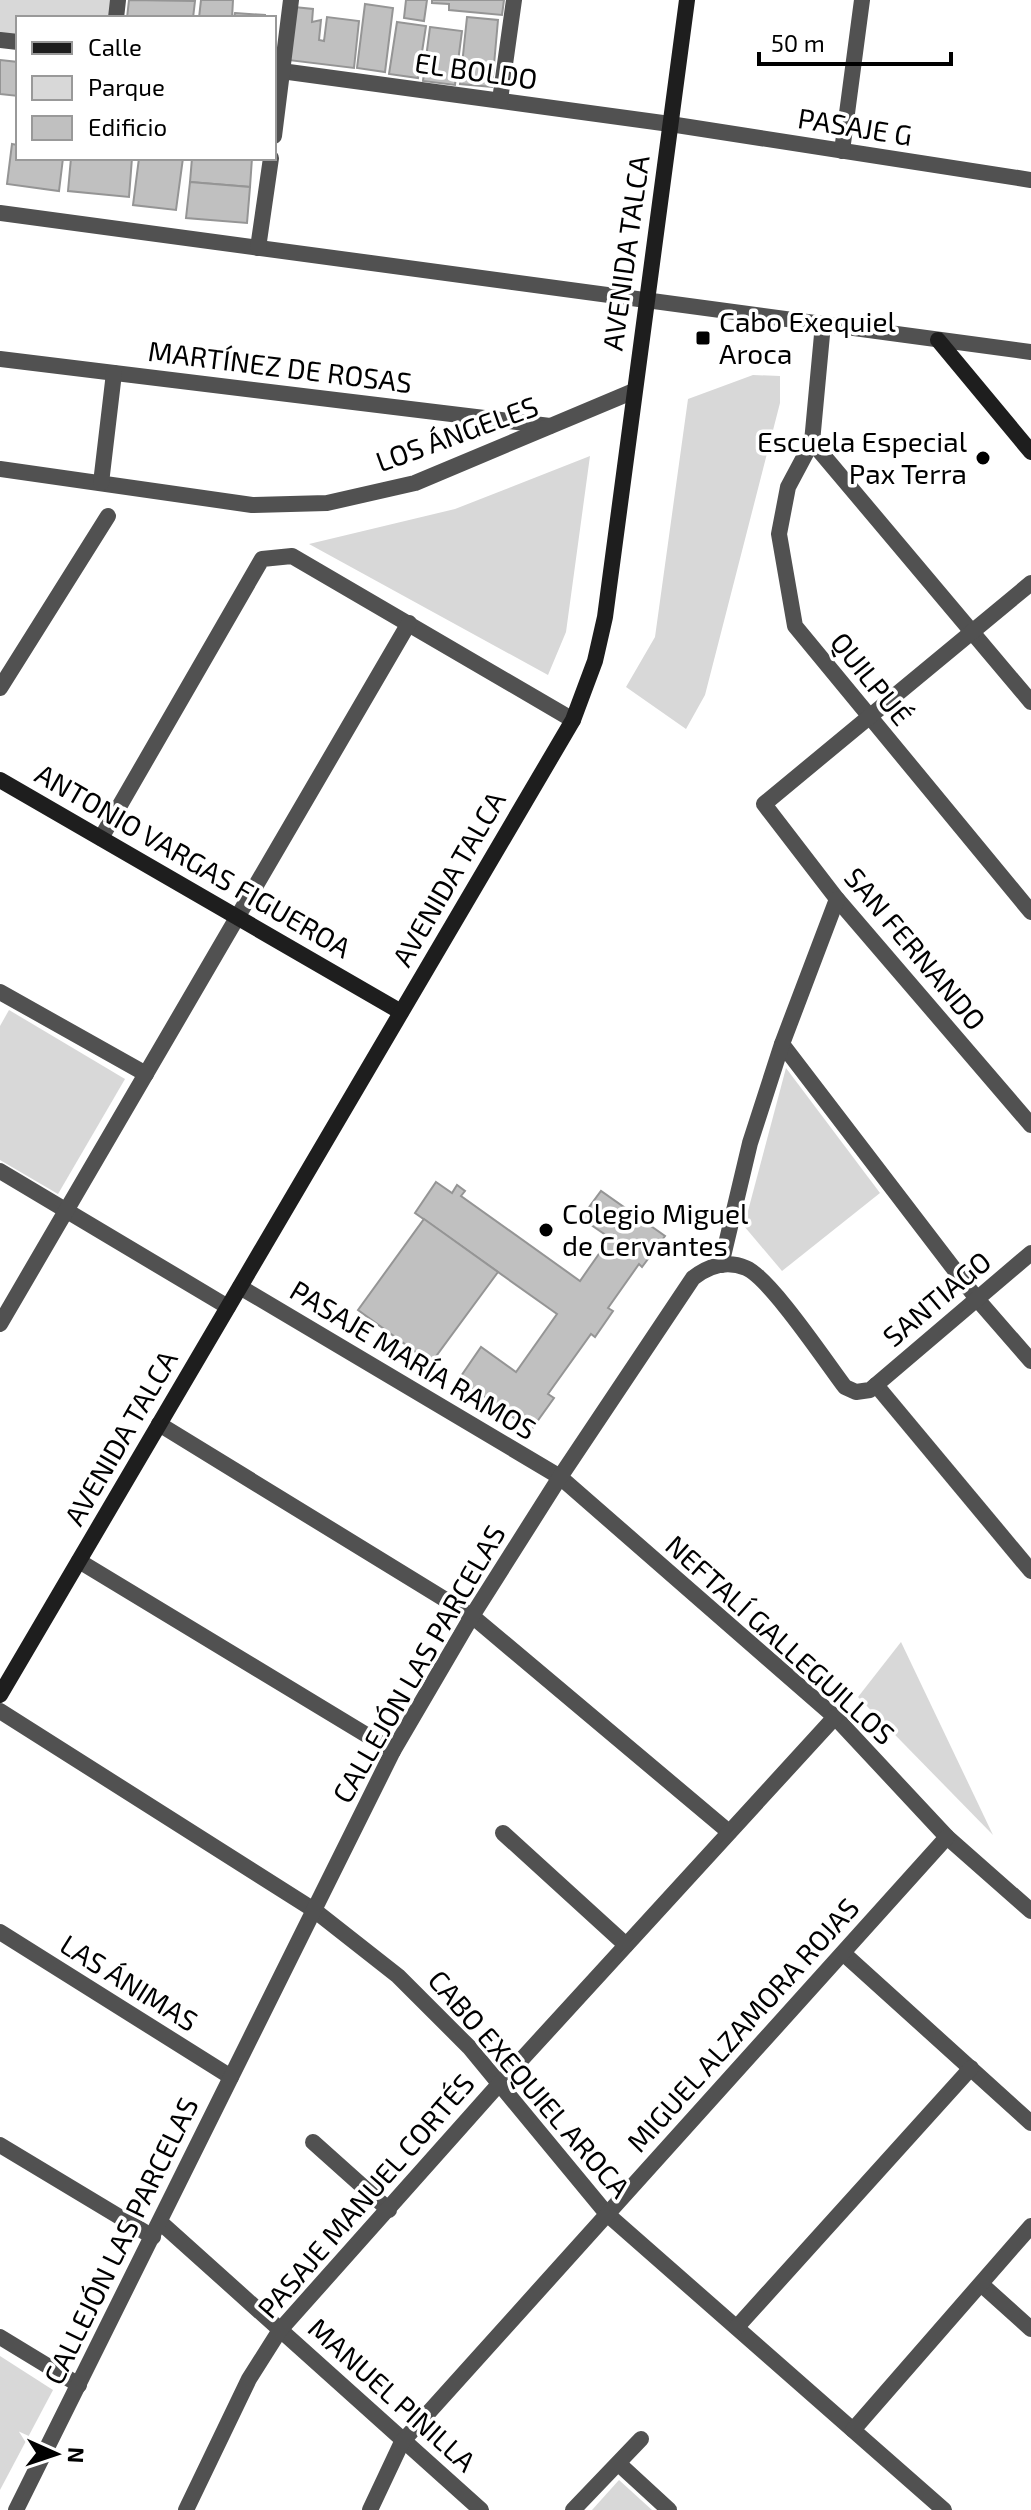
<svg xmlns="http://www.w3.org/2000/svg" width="1031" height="2510" font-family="'Exo 2',sans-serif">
	<rect width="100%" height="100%" fill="#fff"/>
	<g fill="#d8d8d8">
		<path d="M0 0H111L109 18H18V37L0 35Z"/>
		<path d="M753 375 780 376V403L705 695 686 729 626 687 655 637 688 399Z"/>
		<path d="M590 456 566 632 548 675 309 544 455 509Z"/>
		<path d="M9 1010 125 1079 58 1194 0 1160V1026Z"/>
		<path d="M786 1068 880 1193 782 1271 744 1226Z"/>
		<path d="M901 1642 993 1835 858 1697Z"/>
		<path d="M0 2356 53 2390 0 2490Z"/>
		<path d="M619 2480 652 2510H592Z"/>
	</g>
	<g fill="#c0c0c0" stroke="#959595" stroke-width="2">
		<path d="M129 0 195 1 193 18H127Z"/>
		<path d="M201 0H233L232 18H199Z"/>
		<path d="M406 0H427L424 21 404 18Z"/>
		<path d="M432 0H504L502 15 449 10V4L432 3Z"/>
		<path d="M365 4 393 8 385 72 357 68Z"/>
		<path d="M294 7 313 9 312 22 321 20 319 40 324 41 327 17 359 21 354 68 288 60Z"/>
		<path d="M235 13 265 15V18H234Z"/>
		<path d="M467 17 498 20 492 87 460 84Z"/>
		<path d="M397 22 426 26 418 78 389 74Z"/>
		<path d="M430 27 462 31 455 85 423 81Z"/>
		<path d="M0 60 18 62V96L0 94Z"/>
		<path d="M12 144 18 145V158H63L59 191 7 184Z"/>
		<path d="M71 158H132L129 197 68 191Z"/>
		<path d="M139 158H183L176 210 133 205Z"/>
		<path d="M192 158H252L250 187 190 182Z"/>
		<path d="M190 182 250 187 247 223 186 218Z"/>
		<path d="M436 1182 452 1193 457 1185 465 1191 461 1196 580 1281 610 1238 581 1218 601 1191 665 1236 642 1267 639 1264 608 1308 613 1311 595 1337 591 1334 548 1394 554 1398 531 1430 459 1379 481 1347 516 1372 557 1314 415 1213Z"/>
		<path d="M424 1219 498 1272 431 1363 358 1310Z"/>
	</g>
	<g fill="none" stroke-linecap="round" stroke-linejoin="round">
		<g stroke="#515151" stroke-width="16">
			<path d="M116 18 118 0"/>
			<path d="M0 40 18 42"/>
			<path d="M274 70 670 124 1031 180"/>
			<path d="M500 100 514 0"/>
			<path d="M274 136 291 0"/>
			<path d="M842 151 862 0"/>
			<path d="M0 213 1031 352"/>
			<path d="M258 248 271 158"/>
			<path d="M823 324 812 442 1031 702"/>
			<path d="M0 359 550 426"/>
			<path d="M812 442 788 487 779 534 795 626 1031 912"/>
			<path d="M0 469 252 505 327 503 415 483 634 391"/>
			<path d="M101 483 114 373"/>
			<path d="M1031 583 764 804 837 899 1031 1125"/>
			<path d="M0 688 108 516"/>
			<path d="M101 838 262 559 292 556 573 720"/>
			<path d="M0 992 146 1074"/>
			<path d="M782 1044 977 1299 1031 1361"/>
			<path d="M0 1171 228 1307"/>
			<path d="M721 1265 750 1143 782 1044 837 899"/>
			<path d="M240 1287 560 1477 835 1717 947 1837 1031 1911"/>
			<path d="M0 1324 409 623"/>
			<path d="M876 1385 1031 1571"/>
			<path d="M159 1424 472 1616 729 1832"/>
			<path d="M79 1561 393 1751"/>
			<path d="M0 1711 314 1910 398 1976 469 2047 607 2214 944 2510"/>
			<path d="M503 1833 626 1945"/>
			<path d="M0 1932 231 2077"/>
			<path d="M843 1953 1031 2123"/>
			<path d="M313 2142 389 2210"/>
			<path d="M0 2145 153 2237"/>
			<path d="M160 2222 481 2510"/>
			<path d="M981 2284 1031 2329"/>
			<path d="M737 2327 971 2068"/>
			<path d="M0 2337 79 2385"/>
			<path d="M853 2430 1031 2226"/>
			<path d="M619 2464 669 2510"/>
			<path d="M16 2510 393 1751 472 1616 560 1477 693 1278C708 1266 727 1260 746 1268 770 1278 826 1362 845 1387L856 1392 870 1390 1031 1253"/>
			<path d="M186 2510 249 2379 280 2330 500 2083 835 1717"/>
			<path d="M370 2510 402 2442 947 1837"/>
			<path d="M573 2510 641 2439"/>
		</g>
		<g stroke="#1e1e1e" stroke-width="16">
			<path d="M938 340 1031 452"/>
			<path d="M0 780 401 1012"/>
			<path d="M0 1695 573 720 595 661 605 617 687 0"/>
		</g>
	</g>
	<g fill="#000" stroke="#fff" stroke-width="3">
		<rect x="695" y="330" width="16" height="16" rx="4"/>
		<circle cx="983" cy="458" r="8"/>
		<circle cx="546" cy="1230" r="8"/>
	</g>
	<g text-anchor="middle" stroke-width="7" stroke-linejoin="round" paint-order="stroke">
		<g font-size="28" fill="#000" stroke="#fff">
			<text transform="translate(476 71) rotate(8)" y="10">EL BOLDO</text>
			<text transform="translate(855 127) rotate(9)" y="10">PASAJE G</text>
			<text transform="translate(626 253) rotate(-82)" y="10">AVENIDA TALCA</text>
			<text transform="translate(280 367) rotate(7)" y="10">MARTÍNEZ DE ROSAS</text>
			<text transform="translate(457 434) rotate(-20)" y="10">LOS ÁNGELES</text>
			<text transform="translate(871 679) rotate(51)" y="10">QUILPUÉ</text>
			<text transform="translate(193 861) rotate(30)" y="10">ANTONIO VARGAS FIGUEROA</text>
			<text transform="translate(449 879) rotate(-60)" y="10">AVENIDA TALCA</text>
			<text transform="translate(915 949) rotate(50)" y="10">SAN FERNANDO</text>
			<text transform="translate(937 1299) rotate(-40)" y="10">SANTIAGO</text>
			<text transform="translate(413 1360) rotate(31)" y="10">PASAJE MARÍA RAMOS</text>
			<text transform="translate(121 1438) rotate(-60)" y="10">AVENIDA TALCA</text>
			<text transform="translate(780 1640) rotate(42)" y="10">NEFTALÍ GALLEGUILLOS</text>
			<text transform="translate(419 1664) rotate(-60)" y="10">CALLEJÓN LAS PARCELAS</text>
			<text transform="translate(129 1983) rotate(32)" y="10">LAS ÁNIMAS</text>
			<text transform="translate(743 2025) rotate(-48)" y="10">MIGUEL ALZAMORA ROJAS</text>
			<text transform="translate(529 2084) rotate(49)" y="10">CABO EXEQUIEL AROCA</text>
			<text transform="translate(366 2196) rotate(-49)" y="10">PASAJE MANUEL CORTÉS</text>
			<text transform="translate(121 2241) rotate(-64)" y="10">CALLEJÓN LAS PARCELAS</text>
			<text transform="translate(392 2395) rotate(42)" y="10">MANUEL PINILLA</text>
		</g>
		<g font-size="28" fill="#000" stroke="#fff" text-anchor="start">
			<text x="719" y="332">Cabo Exequiel<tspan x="719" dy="32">Aroca</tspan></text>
			<text x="967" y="452" text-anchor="end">Escuela Especial<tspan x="967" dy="32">Pax Terra</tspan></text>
			<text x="562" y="1224">Colegio Miguel<tspan x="562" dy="32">de Cervantes</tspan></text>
		</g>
	</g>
	<rect x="16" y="16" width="260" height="144" fill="#ffffff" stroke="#999999" stroke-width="2"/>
	<rect x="32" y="42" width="40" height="12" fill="#1e1e1e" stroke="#999999" stroke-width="2"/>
	<text x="88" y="56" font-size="24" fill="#000000">Calle</text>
	<rect x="32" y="76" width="40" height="24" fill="#d8d8d8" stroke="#999999" stroke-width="2"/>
	<text x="88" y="96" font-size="24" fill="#000000">Parque</text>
	<rect x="32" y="116" width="40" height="24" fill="#c0c0c0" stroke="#999999" stroke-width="2"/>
	<text x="88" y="136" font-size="24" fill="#000000">Edificio</text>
	<g transform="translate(56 2454) rotate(93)" stroke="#ffffff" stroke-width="6" paint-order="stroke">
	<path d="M0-6L14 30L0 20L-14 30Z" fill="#000000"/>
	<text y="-12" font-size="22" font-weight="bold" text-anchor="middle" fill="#000000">N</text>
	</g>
	<path d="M759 52v12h192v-12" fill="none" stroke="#000000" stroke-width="4"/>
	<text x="771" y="52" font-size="24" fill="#000000" stroke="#ffffff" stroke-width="6" paint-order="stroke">50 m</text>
</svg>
